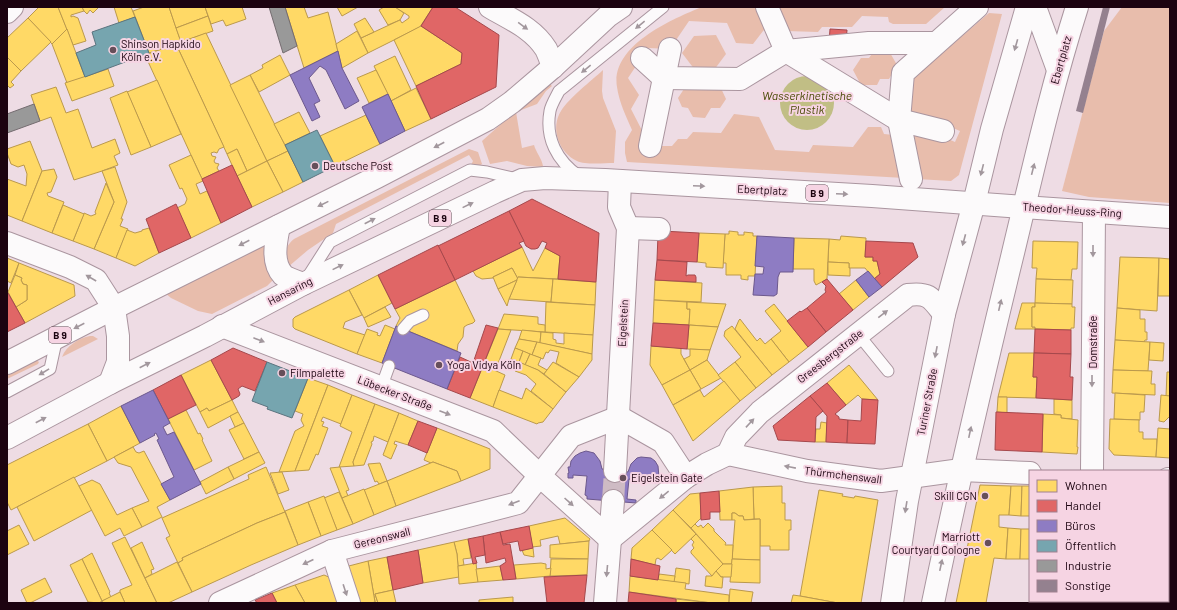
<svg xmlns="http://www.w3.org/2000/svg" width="1177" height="610" font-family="Barlow,sans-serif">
	<rect width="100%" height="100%" fill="#eedce4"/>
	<g fill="#e8bdac">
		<path d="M702 7H757L767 26 753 44 736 43 727 23 689 21 670 49 648 48 628 78 639 95 631 109 650 146H672L678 139H687L693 132 721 133 734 114 759 117 775 150 809 152 813 145 853 147 868 127H881L884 134 894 135 904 178 627 162 625 153V142L632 130C626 116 619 102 617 87 610 46 672 19 702 7Z"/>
		<path d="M774 7H945L926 24H893L889 22 888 17 862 16 852 27H822L818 32 786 31Z"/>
		<path d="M1122 7H1170V203L1089 197 1062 191 1104 31Z"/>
		<path d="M989 13 1002 14 959 175 951 181 917 179 909 136H941L955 142 960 131 946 125 910 111 911 80Z"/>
		<path d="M716 35 726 54 714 70H695L682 53 694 36Z"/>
		<path d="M874 51H889L897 65 889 79H880L877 85H861L853 70 861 58H869Z"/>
		<path d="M603 70 602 91 603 98 616 131 614 163C605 163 585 165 577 161 559 153 550 128 561 111 569 98 591 81 603 70Z"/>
		<path d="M548 82 552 86 546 91 537 104 516 112 522 148 534 145C536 152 542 159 543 166L542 167 527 166 507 161 490 164 482 141Z"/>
		<path d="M719 84 726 99 720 108H711L705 118 693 117 688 108 682 107 678 98 684 89Z"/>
		<path d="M469 149 478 152 482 164 479 166 471 165 473 161 469 155 336 224 333 233 308 250 288 267C286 254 283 248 294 239Z"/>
		<path d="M265 242C265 258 262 267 274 279L267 286 212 314 198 311 171 298 165 293Z"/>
		<path d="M90 336H93L98 339 62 357C66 346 79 338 90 336Z"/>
		<path d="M36 360 39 362 38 364 7 379V372Z"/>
	</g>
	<circle fill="#c1be85" cx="807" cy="103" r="27"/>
	<g fill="#ffd966" stroke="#bb994c">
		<path d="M39 7H58L67 29 52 44 28 18Z"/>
		<path d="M58 7H82L84 11 71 15V17L73 16 78 18 86 41 73 45Z"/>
		<path d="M82 7H99L93 13 90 10 87 14 84 11Z"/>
		<path d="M114 7H131L135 17 119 23Z"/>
		<path d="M144 7H169L181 42 149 53 133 11Z"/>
		<path d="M169 7H205L208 16 176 28Z"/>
		<path d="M205 7H242L246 19 226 26 223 20 211 24Z"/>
		<path d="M285 7H304L308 18 328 12 338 51 304 68Z"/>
		<path d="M337 7H358L342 16Z"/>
		<path d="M384 7H395L404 13 400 20 388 25 379 10Z"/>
		<path d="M395 7H433L420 27 368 53 361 38 400 20 402 23 409 18V16Z"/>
		<path d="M208 16 213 31 181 42 176 28Z"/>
		<path d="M28 18 51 42 21 71 7 57V38Z"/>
		<path d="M365 18 374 32 361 38 354 24Z"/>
		<path d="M421 26 462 53 461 64 416 86 394 40Z"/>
		<path d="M67 29 85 77 67 83 52 44Z"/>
		<path d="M357 31 368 53 342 68 336 44Z"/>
		<path d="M206 33 267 161 247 171 237 149 227 154 176 44Z"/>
		<path d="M176 44 224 147 219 149 217 153 214 152 211 153 212 156 216 157 214 161 215 163 219 164 217 168 219 171 202 179 145 55Z"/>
		<path d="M280 55 290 75 259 92 250 75 263 68 262 65Z"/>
		<path d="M395 56 411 90 391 101 374 66Z"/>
		<path d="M7 57 21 71 11 82 14 85 10 88 7 85Z"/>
		<path d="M108 69 114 86 72 101 65 83Z"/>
		<path d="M376 70 388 94 369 103 357 78Z"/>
		<path d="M250 75 288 151 267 161 230 85Z"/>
		<path d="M157 80 181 134 151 147 127 92Z"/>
		<path d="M56 87 66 113 78 109 92 148 115 139 120 153 114 156 118 165 102 171 74 180 51 117 40 121 31 95Z"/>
		<path d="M416 88 431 119 405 131 391 101Z"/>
		<path d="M127 91 151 147 131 155 110 98Z"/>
		<path d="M299 112 310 133 285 145 274 124Z"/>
		<path d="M366 115 380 144 335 166 320 136Z"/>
		<path d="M30 141 42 171 22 221 7 215V179L26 186 27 174 24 165 18 167 11 164 7 153V149Z"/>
		<path d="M237 149 247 171 237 176 227 154Z"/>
		<path d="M288 151 303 182 283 192 267 161Z"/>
		<path d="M191 155 203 181 196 184 200 194 207 191 221 223 191 238 177 208 185 204 187 199 182 188 180 189 169 165Z"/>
		<path d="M267 161 283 192 252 207 237 176Z"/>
		<path d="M115 167 127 202 121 219H123L120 226 128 229 116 258 94 249 114 202 102 171Z"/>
		<path d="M54 169 57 177 51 192 47 193 48 196 64 202 52 233 22 221 42 171Z"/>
		<path d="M106 183 114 202 94 249 73 241 84 213 91 216 96 214 95 212Z"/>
		<path d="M63 205 84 214 73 241 52 233Z"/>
		<path d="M149 228 159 253 135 266 116 258 127 230 135 233 142 231V230Z"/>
		<path d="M729 231 738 232V235H744V232L753 233V236H757L755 276H748V280L741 279V275H726V263H723L725 234H729Z"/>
		<path d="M699 233 725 234 723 268 706 267V263L697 262Z"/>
		<path d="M841 236 866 238 865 257H873V261H877L880 274 874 279 865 268H849V263L828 262 829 239 840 240Z"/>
		<path d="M794 238 829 239 827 279 816 285 814 281V269H793Z"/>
		<path d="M1033 241 1078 242 1077 269H1072L1071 280 1036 279 1037 268H1032Z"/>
		<path d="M522 247 533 271 545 248 560 256 558 279 518 277V279L512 268 493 277V278L482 279 476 276 473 271Z"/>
		<path d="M1120 257 1159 258 1157 311 1117 308Z"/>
		<path d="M7 258 19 263 11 283 7 281Z"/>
		<path d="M1159 258 1170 259V296H1158Z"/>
		<path d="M828 262 849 263V268H850V276L828 275Z"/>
		<path d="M19 263 74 285 75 296 25 323 16 307 27 300V285L23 284 21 280 22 278 15 275Z"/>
		<path d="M512 268 518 279 517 280 498 289 493 277Z"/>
		<path d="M15 275 22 278 21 280 23 284 27 285V300L16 307 8 292Z"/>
		<path d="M378 275 392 303 364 318 349 290Z"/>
		<path d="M518 277 553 279 551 302 509 299Z"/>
		<path d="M553 279 596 282 595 305 551 302Z"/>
		<path d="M1036 279 1073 280 1072 304 1035 303Z"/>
		<path d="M455 280 475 321 473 323 467 325 464 327 463 337 458 344 457 351 396 326 400 318 395 309Z"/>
		<path d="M517 280 509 299 507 306 498 289Z"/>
		<path d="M655 280 702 283 701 302 654 300Z"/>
		<path d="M856 280 869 297 853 310 839 294Z"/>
		<path d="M349 290 362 315 345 322 343 328 365 335 357 354 295 329 293 327V319L295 317Z"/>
		<path d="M654 300 687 302V309H690L689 325 653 323Z"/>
		<path d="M546 302 595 305 593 335 545 332Z"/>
		<path d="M687 302 726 304 718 327 689 325 690 309H687Z"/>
		<path d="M1022 303H1035V307H1032V327H1035V329H1015Z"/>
		<path d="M1035 303 1072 304V307H1075L1074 328H1071V330L1035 329V327H1032V307H1035Z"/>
		<path d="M774 304 808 347 789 362 771 339 781 331 765 311Z"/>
		<path d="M385 307 391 317 368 327 364 318Z"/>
		<path d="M1117 308 1140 310V319H1145V332H1147V340H1145L1144 342 1115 340Z"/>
		<path d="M504 314 538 317V324L545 325V332L498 329Z"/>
		<path d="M740 319 757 341 760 338 765 344 771 339 789 362 772 375 735 329 739 320Z"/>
		<path d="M385 325 395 329 382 363 357 354 367 329 378 333 377 335 380 336Z"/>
		<path d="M689 325 718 327 710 350 687 349Z"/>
		<path d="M732 326 772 375 756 388 735 362 741 357 724 336 725 331Z"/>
		<path d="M498 329 511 330 497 366 496 365 494 370 505 375 493 407 470 398Z"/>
		<path d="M522 330 541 332 540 343 519 339Z"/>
		<path d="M541 332 553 333V339L556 340V343L564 344V333L593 335 592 354 540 343Z"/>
		<path d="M519 339 537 342 532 355 515 348Z"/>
		<path d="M1115 340 1150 342 1148 371 1113 370Z"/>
		<path d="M537 342 592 354V360L579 377 556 363 559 352 550 350 548 353 546 352 543 359 532 355Z"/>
		<path d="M1150 342 1164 343 1163 361 1149 360Z"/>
		<path d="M651 346 681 348V354L690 370 662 385 650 365Z"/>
		<path d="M515 348 523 351 519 362 511 359Z"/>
		<path d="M690 349 710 350 707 360 690 370 684 359 690 356Z"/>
		<path d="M523 351 530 354 525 365 519 362Z"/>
		<path d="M1009 353H1034L1033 377H1037L1036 398 998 397Z"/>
		<path d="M530 354 541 358 538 365 547 370 544 374 538 370 525 365Z"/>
		<path d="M211 360 232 400 209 411 207 408 200 412 181 375Z"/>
		<path d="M707 360 721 378 701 389 690 370Z"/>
		<path d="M519 362 538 370 566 392 553 409 531 391 536 384 526 375 515 371Z"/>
		<path d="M553 362 579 377 566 392 544 374Z"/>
		<path d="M735 362 756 388 740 401 718 375Z"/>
		<path d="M849 365 878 400 862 399 858 395 846 405 827 383Z"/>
		<path d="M690 370 701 389 673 405 662 385Z"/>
		<path d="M1113 370 1152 371 1151 384H1155V395L1112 393Z"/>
		<path d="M1167 372H1170V396H1166Z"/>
		<path d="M308 378 328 385 295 471 279 472 295 431 304 426 301 420 303 414 295 411Z"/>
		<path d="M724 381 740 401 693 441 673 405 700 390 704 397Z"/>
		<path d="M328 385 352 395 341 424 323 417 321 421 324 422 322 426 328 428 318 455 316 454 309 470 295 471Z"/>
		<path d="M526 388 553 409 543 422 538 423 537 424 493 407 499 390 522 399Z"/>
		<path d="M1115 393 1145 395 1144 412H1140V420L1114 419Z"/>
		<path d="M352 395 375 404 353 462 354 466 339 467 352 432 340 426Z"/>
		<path d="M1161 395 1170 396V416L1164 422 1159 421Z"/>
		<path d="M998 397H1007V413L997 412Z"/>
		<path d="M1054 399 1072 400V419L1061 418V415L1054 414Z"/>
		<path d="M232 400 238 412 208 428 200 412 207 408 209 411Z"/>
		<path d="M375 404 399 413 388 442 374 436 373 441 371 442 372 444 364 465 354 466 353 462Z"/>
		<path d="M121 406 140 443 107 461 88 424Z"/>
		<path d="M186 410 198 434 200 433 203 439 202 440 212 461 194 470 168 419Z"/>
		<path d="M238 412 244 423 235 427 230 416Z"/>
		<path d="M399 413 418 421 408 445 395 441 394 444 397 445 391 459 383 455Z"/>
		<path d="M1043 414 1061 415V418L1078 420 1077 447H1078L1077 454 1042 452Z"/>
		<path d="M1110 419 1139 420V432H1143V439H1157L1156 457 1114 455 1109 449Z"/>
		<path d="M821 422 827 423 826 442H815L816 429H820Z"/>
		<path d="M244 423 259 452 244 459 229 430Z"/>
		<path d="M88 424 107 461 11 510 7 502V465Z"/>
		<path d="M437 428 490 449V469L461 481 457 471 433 462 431 463 424 460Z"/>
		<path d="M1158 428 1170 429V458L1156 457Z"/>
		<path d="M133 447 136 452 139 453 144 451 170 500 157 507 162 517 142 527 132 508 149 501 131 467 118 463 114 457Z"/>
		<path d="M259 452 265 463 234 479 228 467Z"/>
		<path d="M433 462 457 471 461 481 396 506 387 481Z"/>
		<path d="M380 463 387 481 379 484 377 481 375 482 368 464Z"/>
		<path d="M228 467 234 479 206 494 200 482Z"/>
		<path d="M266 467 285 512 257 523 182 558 183 560 178 563 166 538 170 536 162 518 249 479 248 475Z"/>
		<path d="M340 467 349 490 346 491 348 496 342 498 330 468Z"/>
		<path d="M282 472 289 490 278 494 270 473Z"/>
		<path d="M74 477 92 510 34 541 17 507Z"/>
		<path d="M92 480 100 484 117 515 132 508 142 527 124 536 120 528 105 536 79 486Z"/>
		<path d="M387 481 396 506 374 515 364 490Z"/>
		<path d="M980 485 1011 486 1009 515H999V527L1008 528 1006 559 994 558 986 603H956Z"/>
		<path d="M782 486V503H785V520H791V530H789V550H770V546H760V519H754L753 487Z"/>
		<path d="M1011 486H1022L1021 516 1009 515Z"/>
		<path d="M1022 486H1030V516H1021Z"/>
		<path d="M753 487 754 519 744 520 743 516H739L735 513H732V520H720L719 491Z"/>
		<path d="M364 489 374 515 353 524 342 498Z"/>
		<path d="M819 490 843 494 842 496 854 498 855 496 878 500 861 603H838L800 596Z"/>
		<path d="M339 492 353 524 337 530 324 498Z"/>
		<path d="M700 493 701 518 691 528 673 510 690 494Z"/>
		<rect x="1168" y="494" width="2" height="35"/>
		<path d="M324 496 337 530 321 536 308 502Z"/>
		<path d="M308 502 321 536 298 545 285 511Z"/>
		<path d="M673 510 696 534 675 554 652 530Z"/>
		<path d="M285 512 298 545 251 565 192 592 178 563 183 560 182 558 257 523Z"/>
		<path d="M732 513H735L739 516H743L744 520 760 519V560L732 559 735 520H732Z"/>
		<path d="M565 518 590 539 589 541 560 544 558 536 540 540 541 546 532 547 529 526Z"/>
		<path d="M708 523 714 529V531L726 543 725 545H733L732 564H723L691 528 695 524 698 527 701 525 703 528Z"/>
		<path d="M19 525 29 544 7 555V531Z"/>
		<path d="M1008 528 1021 529 1020 559H1006Z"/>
		<path d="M1021 529H1030V559H1020Z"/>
		<path d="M652 530 672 550 661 560 658 558 656 559 655 565 631 559 632 548Z"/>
		<path d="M696 534 723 564 712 576 691 553V551L694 548 692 545 694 542 691 539Z"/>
		<path d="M125 537 157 603H125L120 592V590L132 585 112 543Z"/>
		<path d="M468 539 471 558 463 559 464 565 458 566 457 554 454 542Z"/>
		<path d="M589 541 588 559 550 558V545Z"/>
		<path d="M142 542 154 569 151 570 152 574 145 578 131 548Z"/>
		<path d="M454 542 457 554 459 577 423 583 418 550Z"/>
		<path d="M533 548 534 557 524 555 522 550Z"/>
		<path d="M92 553 110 592 109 593 111 597 102 601 82 559Z"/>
		<path d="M387 557 393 590 375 594 378 603H371L375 602 368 561Z"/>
		<path d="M82 559 102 601 99 603 88 602 70 565Z"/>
		<path d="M551 559H588L587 575 550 576Z"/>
		<path d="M732 559 760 560V583L730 582Z"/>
		<path d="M368 561 375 602 371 603H357L345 567Z"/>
		<path d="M177 562 192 592 168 603H157L145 578Z"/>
		<path d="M476 563 478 582 459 584 458 566Z"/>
		<path d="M541 563 546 564V569L551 568 550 576 516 579 514 565Z"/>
		<path d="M723 564H732L731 577H721L716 571Z"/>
		<path d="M500 566 503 580 478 582 476 569Z"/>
		<path d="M676 568 690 570 689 584 674 582Z"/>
		<path d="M716 571 721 577H723L722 588 705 586 706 576H712Z"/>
		<path d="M659 574 675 576 674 582 658 580Z"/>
		<path d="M324 575 331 578 340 603H305L295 585Z"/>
		<path d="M630 576 686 583 685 589 729 595V603H712L629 592Z"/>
		<path d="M45 578 52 592 30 603H27L21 590Z"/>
		<path d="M295 585 305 603H277L272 593Z"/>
		<path d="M730 589 753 592 751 603H729Z"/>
		<path d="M393 590 396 603H378L375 594Z"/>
		<path d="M120 592 125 603H103L102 601Z"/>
		<path d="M793 595 800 596 838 603H791Z"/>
		<path d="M513 597V603H479V600Z"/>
		<path d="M676 599 712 603H676Z"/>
		<path d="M1045 601H1072L1071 603H1045Z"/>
		<rect x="1102" y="601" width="28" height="2"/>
	</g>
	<g fill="#e06666" stroke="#a5484c">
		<path d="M433 7H455L499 35 496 87 431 119 416 86 461 64 462 53 421 26Z"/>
		<path d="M830 29 847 30 846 43H829Z"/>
		<path d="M232 165 252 207 221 223 202 179Z"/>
		<path d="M532 199 599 233 596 282 558 279 560 256 545 248 547 243 542 241 538 248 535 249H531L526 246 509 211Z"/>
		<path d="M176 204 191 238 159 253 146 219Z"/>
		<path d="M509 211 524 241 519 243 522 247 455 280 438 246Z"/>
		<path d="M662 231 699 233 697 262 657 260 658 235Z"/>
		<path d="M866 241 913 243 918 257 882 287 874 279 880 274 877 261H873V257H865Z"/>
		<path d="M438 245 455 280 395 309 378 275Z"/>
		<path d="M657 260 687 262 686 276 688 275H695L696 277V282L655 280Z"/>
		<path d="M827 279 853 310 826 332 807 308 826 292 825 290 826 286 822 282Z"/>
		<path d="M8 293 25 323 7 332V294Z"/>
		<path d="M807 308 826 332 808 347 787 321 800 311 801 312Z"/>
		<path d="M653 323 689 325 687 349 651 346Z"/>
		<path d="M486 325 498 328 470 398 447 389 460 357 473 363Z"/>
		<path d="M1035 329 1071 330V354L1034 353Z"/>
		<path d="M233 348 267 362 255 391 242 386 238 389 240 394 239 396 232 400 211 360Z"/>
		<path d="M1034 353 1071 354 1070 377H1073L1072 400 1036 398 1037 377H1033Z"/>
		<path d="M181 375 196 405 168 419 153 390Z"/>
		<path d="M827 383 846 405 835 414 839 417V419L848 420 847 443 826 442 827 416 810 396Z"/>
		<path d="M810 396 823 411 816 417 815 442 778 440 773 426Z"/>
		<path d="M862 399 878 400 875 444 847 443 848 420 861 421Z"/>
		<path d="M996 412 1043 414 1042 452 995 450Z"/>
		<path d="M418 421 437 428 427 453 408 445Z"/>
		<path d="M719 491 720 512H710V519L701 520 700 493Z"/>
		<path d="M529 526 533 548 520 551 518 541 503 544 500 532Z"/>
		<path d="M500 532 503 545 510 544 516 579 503 580 500 566 506 562 505 558 486 563 483 536Z"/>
		<path d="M483 536 485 555 475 557 477 563 473 564 468 539Z"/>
		<path d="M418 550 423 583 393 590 387 557Z"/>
		<path d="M631 559 660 566 658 580 630 576Z"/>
		<path d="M587 575 584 603H547L544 577Z"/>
		<path d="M629 592 676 599V603H628Z"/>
		<path d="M272 593 277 603H257L255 600Z"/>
	</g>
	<g fill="#8e7cc3" stroke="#6c588d">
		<path d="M338 51 342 68 359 101 345 109 326 70 320 66 309 78 320 101 314 104 320 117 312 121 290 75Z"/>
		<path d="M388 94 405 131 380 144 362 107Z"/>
		<path d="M757 236 794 238 793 272H780L778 277 777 294 774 296 753 295 755 274H763L764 267 755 266Z"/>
		<path d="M868 271 882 287 869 297 856 280Z"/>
		<path d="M396 326 461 353 447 389 382 363Z"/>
		<path d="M153 390 170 423 163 427 167 435 174 432 201 484 170 500 161 484 174 477 157 440 159 439 156 433 154 434 155 435 140 443 121 406Z"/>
		<path d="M586 451 594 453 600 461 602 469 628 472 631 464 637 458 641 457 651 458 655 461 658 466 659 477 657 483 629 479 627 499 636 500V503L587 499V496L585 495 587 476 573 475V478H568V473H569L568 467H570L571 461 575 456 580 453Z"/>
	</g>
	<g fill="#76a5af" stroke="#5b747f">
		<path d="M135 17 149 53 85 77 76 53 96 45 92 32Z"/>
		<path d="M317 130 335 166 303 182 285 145Z"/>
		<path d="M267 362 308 378 292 418 267 409 268 407 252 401Z"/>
	</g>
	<g fill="#999" stroke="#746c70">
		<path d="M269 7H285L297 46 283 53Z"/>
		<path d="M34 104 40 121 7 133V114Z"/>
	</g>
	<path fill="#94818f" d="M1103 7H1110L1083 113 1076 111Z"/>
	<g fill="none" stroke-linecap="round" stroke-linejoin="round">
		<path stroke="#cebbc4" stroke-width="22" stroke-dasharray="22 11" stroke-linecap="butt" d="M613 501 615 471"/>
		<g stroke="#aa959f" stroke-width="13">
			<g id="lane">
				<path d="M579 176C557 161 545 138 550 111 551 105 556 97 559 91L663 7"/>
				<path d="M307 278 330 242 470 170 487 172 517 179"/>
				<path d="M403 329 410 321 423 315"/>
				<path d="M858 334 888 371"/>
				<path d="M381 388 389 366"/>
				<path d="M7 392 50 369 57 337"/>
			</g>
		</g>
		<g stroke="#aa959f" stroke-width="24">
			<g id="street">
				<path d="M490 7C510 19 533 28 546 49 549 55 551 61 553 67"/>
				<path d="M767 7 786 51 899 120 943 131"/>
				<path d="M7 12 12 7"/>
				<path d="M642 58 664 78 740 79 786 51 869 43H935"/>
				<path d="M650 146 670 49"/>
				<path d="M911 179 899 120 903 73 977 7"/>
				<path d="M628 228 659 229"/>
				<path d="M222 326 493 431 540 476 610 539"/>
				<path d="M728 454 807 471 881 481 961 470 1030 473"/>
				<path d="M728 454 736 437 760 412 908 295C930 292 932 299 944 314"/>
				<path d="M615 471 628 228 619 207 620 181"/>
				<path d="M1092 471 1094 212"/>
				<path d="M1168 479H1170"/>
				<path d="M610 539 686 477 707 464 728 454"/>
				<path d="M332 551 349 603"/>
				<path d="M220 603 332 551 518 503 571 436 619 417 663 442 686 477"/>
				<path d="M605 603 613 501"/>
				<path d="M1087 603V601"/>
			</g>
		</g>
		<g stroke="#aa959f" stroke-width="24">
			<g id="secondary">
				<path d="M1023 207 1170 217"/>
				<path d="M7 243 70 267 96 280 114 308"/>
			</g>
		</g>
		<g stroke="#aa959f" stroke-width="24">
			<g id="primary">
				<path d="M1035 7 1058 70"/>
				<path d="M279 226C276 241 271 262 283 275 286 278 298 282 303 284"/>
				<path d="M7 363 114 308 377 177 488 119 512 102 553 67 608 16 621 7"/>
				<path d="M110 383 118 362V336L114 308"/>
				<path d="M7 438 110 383 205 336 303 284 495 192 522 180 545 178 605 180 872 196 1023 207"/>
				<path d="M892 603 907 501 944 314 974 203 992 129 1027 7"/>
				<path d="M933 603C957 487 984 372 1012 257 1032 174 1051 89 1077 7"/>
			</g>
		</g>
		<use href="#lane" stroke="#fcfafb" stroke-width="11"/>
		<use href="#street" stroke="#fcfafb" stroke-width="22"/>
		<use href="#secondary" stroke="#fcfafb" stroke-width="22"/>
		<use href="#primary" stroke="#fcfafb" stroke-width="22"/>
	</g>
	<defs><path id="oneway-solid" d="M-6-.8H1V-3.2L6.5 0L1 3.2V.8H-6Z"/></defs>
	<g fill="#a2979d">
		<use href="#oneway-solid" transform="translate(640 25) rotate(141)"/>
		<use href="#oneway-solid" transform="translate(523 26) rotate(36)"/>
		<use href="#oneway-solid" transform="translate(1016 45) rotate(106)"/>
		<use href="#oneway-solid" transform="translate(586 69) rotate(141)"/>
		<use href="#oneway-solid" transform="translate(439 145) rotate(152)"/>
		<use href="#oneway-solid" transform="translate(1033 169) rotate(-76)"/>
		<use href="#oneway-solid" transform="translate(982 170) rotate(104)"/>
		<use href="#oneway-solid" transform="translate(699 186) rotate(3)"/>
		<use href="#oneway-solid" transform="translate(842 194) rotate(3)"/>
		<use href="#oneway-solid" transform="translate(323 204) rotate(154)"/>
		<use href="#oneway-solid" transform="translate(468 205) rotate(-26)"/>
		<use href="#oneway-solid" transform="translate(370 221) rotate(-27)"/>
		<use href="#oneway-solid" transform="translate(964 240) rotate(105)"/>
		<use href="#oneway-solid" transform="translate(244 243) rotate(153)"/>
		<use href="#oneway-solid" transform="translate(1093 251) rotate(90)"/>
		<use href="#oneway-solid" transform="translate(338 267) rotate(-26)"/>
		<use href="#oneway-solid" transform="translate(91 278) rotate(-150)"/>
		<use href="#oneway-solid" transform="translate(1000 305) rotate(-77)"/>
		<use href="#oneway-solid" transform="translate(883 314) rotate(-38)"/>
		<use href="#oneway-solid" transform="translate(79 326) rotate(153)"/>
		<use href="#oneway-solid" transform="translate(259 340) rotate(21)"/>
		<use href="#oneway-solid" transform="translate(936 352) rotate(101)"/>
		<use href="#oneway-solid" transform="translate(145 365) rotate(-27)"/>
		<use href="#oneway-solid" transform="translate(44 372) rotate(149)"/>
		<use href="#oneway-solid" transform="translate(1092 381) rotate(90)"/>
		<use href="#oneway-solid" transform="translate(445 413) rotate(21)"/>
		<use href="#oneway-solid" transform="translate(41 420) rotate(-28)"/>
		<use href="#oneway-solid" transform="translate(750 423) rotate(-47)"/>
		<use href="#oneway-solid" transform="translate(970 432) rotate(-78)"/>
		<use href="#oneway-solid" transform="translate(790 467) rotate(-169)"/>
		<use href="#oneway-solid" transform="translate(664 495) rotate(141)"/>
		<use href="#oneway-solid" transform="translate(569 502) rotate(42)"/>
		<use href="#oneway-solid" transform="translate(514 503) rotate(159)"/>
		<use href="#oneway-solid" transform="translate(906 507) rotate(99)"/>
		<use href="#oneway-solid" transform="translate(308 562) rotate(155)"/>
		<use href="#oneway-solid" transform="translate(941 565) rotate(-78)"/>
		<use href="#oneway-solid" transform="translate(607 571) rotate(95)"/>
		<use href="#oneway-solid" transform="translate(345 590) rotate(72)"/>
	</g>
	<g fill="#664f5a" stroke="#f6d4e3" stroke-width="1.5">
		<circle cx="113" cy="50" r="4"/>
		<circle cx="315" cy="166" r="4"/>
		<circle cx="439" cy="365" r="4"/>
		<circle cx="282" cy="373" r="4"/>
		<circle cx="623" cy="478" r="4"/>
		<circle cx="985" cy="496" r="4"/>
		<circle cx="988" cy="543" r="4"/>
	</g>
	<g text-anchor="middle" stroke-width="4" stroke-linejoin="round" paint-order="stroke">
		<g fill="#f6d4e3" stroke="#5d424f" stroke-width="1">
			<rect x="806" y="185" width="22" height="16" rx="3"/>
			<rect x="429" y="210" width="22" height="16" rx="3"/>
			<rect x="49" y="327" width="22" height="16" rx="3"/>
		</g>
		<g font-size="10" font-weight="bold" fill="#1c0310">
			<text x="817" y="197">B 9</text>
			<text x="440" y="222">B 9</text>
			<text x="60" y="339">B 9</text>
		</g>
		<g font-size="11" fill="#1c0310" stroke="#f6d4e3" text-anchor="start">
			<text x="121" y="48">Shinson Hapkido<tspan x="121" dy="13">Köln e.V.</tspan></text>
			<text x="323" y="170">Deutsche Post</text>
			<text x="447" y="369">Yoga Vidya Köln</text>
			<text x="290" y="377">Filmpalette</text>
			<text x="631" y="482">Eigelstein Gate</text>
			<text x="977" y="500" text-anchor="end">Skill CGN</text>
			<text x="980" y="541" text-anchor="end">Marriott<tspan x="980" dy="13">Courtyard Cologne</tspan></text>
		</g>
		<g font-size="11" fill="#1c0310" stroke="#f6d4e3">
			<text transform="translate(1061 60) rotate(-74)" y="4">Ebertplatz</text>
			<text transform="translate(762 190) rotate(3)" y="4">Ebertplatz</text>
			<text transform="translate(1072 210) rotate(4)" y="4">Theodor-Heuss-Ring</text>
			<text transform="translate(290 291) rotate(-27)" y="4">Hansaring</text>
			<text transform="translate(623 323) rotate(-87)" y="4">Eigelstein</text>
			<text transform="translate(1093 342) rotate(-90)" y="4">Domstraße</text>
			<text transform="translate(830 356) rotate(-38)" y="4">Greesbergstraße</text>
			<text transform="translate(395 393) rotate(21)" y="4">Lübecker Straße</text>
			<text transform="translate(927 402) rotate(-79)" y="4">Turiner Straße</text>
			<text transform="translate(843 475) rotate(7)" y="4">Thürmchenswall</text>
			<text transform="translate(382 538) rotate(-14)" y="4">Gereonswall</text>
		</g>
		<g font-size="12" font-style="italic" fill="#494a05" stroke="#f6d4e3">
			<text x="807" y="100">Wasserkinetische<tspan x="807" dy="14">Plastik</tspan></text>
		</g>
	</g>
	<rect width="1177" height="610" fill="none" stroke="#1c0310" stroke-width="16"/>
	<rect x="1029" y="470" width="140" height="132" fill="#f6d4e3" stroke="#9f808f"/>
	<rect x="1037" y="480" width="20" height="12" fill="#ffd966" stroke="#9f808f"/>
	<text x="1065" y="490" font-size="12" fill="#1c0310">Wohnen</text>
	<rect x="1037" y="500" width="20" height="12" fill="#e06666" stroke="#9f808f"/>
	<text x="1065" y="510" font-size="12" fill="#1c0310">Handel</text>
	<rect x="1037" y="520" width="20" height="12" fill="#8e7cc3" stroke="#9f808f"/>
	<text x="1065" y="530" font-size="12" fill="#1c0310">Büros</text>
	<rect x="1037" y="540" width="20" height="12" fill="#76a5af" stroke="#9f808f"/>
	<text x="1065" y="550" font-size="12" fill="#1c0310">Öffentlich</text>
	<rect x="1037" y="560" width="20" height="12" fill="#999999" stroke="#9f808f"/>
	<text x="1065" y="570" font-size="12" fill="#1c0310">Industrie</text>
	<rect x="1037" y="580" width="20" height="12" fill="#94818f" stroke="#9f808f"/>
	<text x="1065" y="590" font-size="12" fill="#1c0310">Sonstige</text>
</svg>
